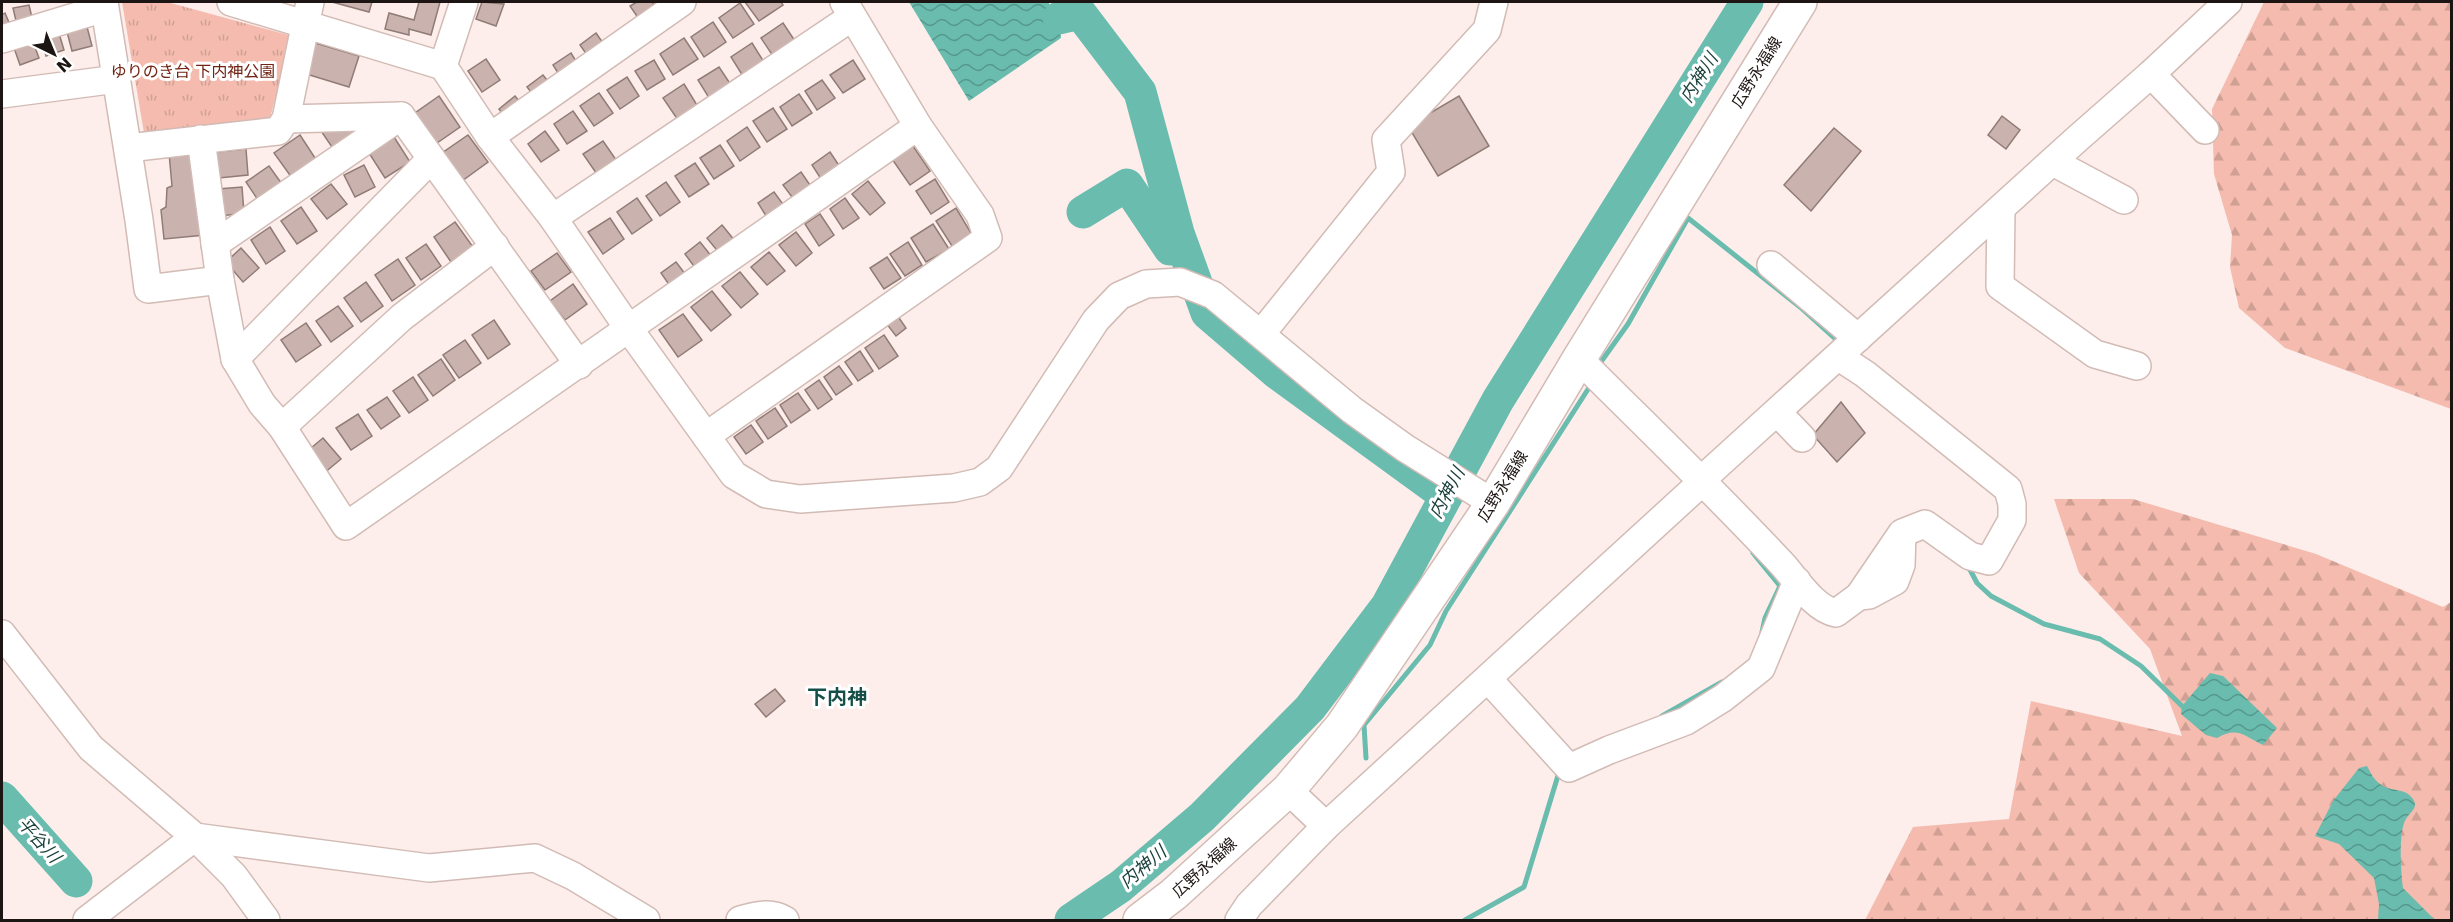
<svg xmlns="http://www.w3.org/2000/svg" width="2453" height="922" font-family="'DejaVu Sans','Noto Sans JP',sans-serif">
	<defs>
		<pattern id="forest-firs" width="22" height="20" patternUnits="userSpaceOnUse" patternTransform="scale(1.5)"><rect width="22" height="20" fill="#f4bbae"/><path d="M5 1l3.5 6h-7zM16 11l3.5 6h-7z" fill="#d1a095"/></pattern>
		<pattern id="park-tufts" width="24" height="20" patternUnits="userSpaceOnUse" patternTransform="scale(1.5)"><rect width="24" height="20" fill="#f4bbae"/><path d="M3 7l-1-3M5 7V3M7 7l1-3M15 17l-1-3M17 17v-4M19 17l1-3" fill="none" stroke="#d1a095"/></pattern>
		<pattern id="water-waves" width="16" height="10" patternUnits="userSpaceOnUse" patternTransform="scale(1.5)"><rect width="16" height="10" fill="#69bcae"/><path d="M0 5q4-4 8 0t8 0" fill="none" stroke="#56988c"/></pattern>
	</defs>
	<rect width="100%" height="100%" fill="#fdeeeb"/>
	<g fill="url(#forest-firs)">
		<path d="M2264 2H2451V409L2285 348 2239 308 2230 267 2232 235 2214 174 2212 109Z"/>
		<path d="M2054 499H2133L2316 554 2443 607 2451 602V920H1865L1913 827 2009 819 2031 701 2182 736 2150 649 2079 573Z"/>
	</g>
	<path fill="url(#park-tufts)" d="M122 2H167L292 36 270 118 145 139Z"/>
	<g fill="url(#water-waves)">
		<path d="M909 2H1048L1059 18 1061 38 969 101Z"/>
		<path d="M2210 673 2223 676 2277 728 2263 745C2244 736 2238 726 2217 738L2206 735 2181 714 2182 706Z"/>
		<path d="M2367 766C2382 800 2401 782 2413 799 2419 808 2410 812 2406 819 2398 831 2401 873 2403 888L2435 920H2378L2379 904 2374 878 2339 844 2315 836 2333 801 2359 768Z"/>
	</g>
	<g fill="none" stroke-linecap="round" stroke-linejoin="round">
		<g stroke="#69bcae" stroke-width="5">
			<path d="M1598 366 1628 324 1688 218 1800 307 1841 344"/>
			<path d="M1753 553 1780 586 1765 618 1762 632"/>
			<path d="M1967 564 1977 583 1991 596 2044 624 2100 639 2141 666 2182 706"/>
			<path d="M1662 716 1722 682"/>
			<path d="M1366 758 1364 725 1430 645 1446 611 1592 383"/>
			<path d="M1465 920 1524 887 1560 769"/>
		</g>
		<g stroke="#69bcae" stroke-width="33">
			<path d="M1059 18 1080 13 1140 92 1178 233 1207 313 1277 373 1446 496"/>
			<path d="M1083 212 1127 185 1170 249H1178"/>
			<path d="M2 798 76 881"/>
			<path d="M1071 920 1121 886 1202 817 1310 708 1387 606 1498 400 1747 2"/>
		</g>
	</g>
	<g fill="#cab3ae" stroke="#907b76" stroke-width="1.5">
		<path d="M332 2H372L369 12Z"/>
		<path d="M419 2H440L431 35 409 29V35L385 29 389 13 414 20Z"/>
		<path d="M482 2 504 4 496 26 476 19Z"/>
		<path d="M637 2H652L662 17 645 28 630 6Z"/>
		<path d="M745 2H781L783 5 759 21Z"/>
		<path d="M740 3 754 24 733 38 719 18Z"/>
		<path d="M29 5 33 22 17 25 13 8Z"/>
		<path d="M5 13 11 27 2 31V15Z"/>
		<path d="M713 22 726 42 704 57 691 37Z"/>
		<path d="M86 23 92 46 72 51 66 28Z"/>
		<path d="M783 23 799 47 777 62 761 38Z"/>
		<path d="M58 30 64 50 46 56 40 35Z"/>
		<path d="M596 33 610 53 594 65 580 45Z"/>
		<path d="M684 38 698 59 673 75 660 54Z"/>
		<path d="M32 39 39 58 20 65 13 45Z"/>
		<path d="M312 42 359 56 349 87 303 73Z"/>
		<path d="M752 43 767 67 746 81 731 57Z"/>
		<path d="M571 53 583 73 565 84 553 65Z"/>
		<path d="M486 59 500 80 482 92 468 71Z"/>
		<path d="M654 60 665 79 647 90 635 71Z"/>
		<path d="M853 60 865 79 843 93 830 75Z"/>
		<path d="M719 67 733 88 711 101 698 80Z"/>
		<path d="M543 75 554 89 538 101 527 87Z"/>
		<path d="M627 77 639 96 620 109 607 90Z"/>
		<path d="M822 80 835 98 817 110 805 91Z"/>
		<path d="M684 84 700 110 680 123 663 98Z"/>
		<path d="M599 93 613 113 594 126 580 106Z"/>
		<path d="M799 94 812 113 792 126 780 107Z"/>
		<path d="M439 96 460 127 437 143 415 113Z"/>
		<path d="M515 96 527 111 510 123 499 109Z"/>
		<path d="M1459 96 1489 146 1438 176 1408 126Z"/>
		<path d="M773 108 787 129 767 142 753 121Z"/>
		<path d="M344 111 359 132 334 150 319 128Z"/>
		<path d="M573 111 587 131 567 144 554 124Z"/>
		<path d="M2002 116 2020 130 2006 149 1988 135Z"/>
		<path d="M747 127 760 147 740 161 727 141Z"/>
		<path d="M1834 128 1861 151 1811 211 1784 185Z"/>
		<path d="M545 131 559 150 541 162 528 144Z"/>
		<path d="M300 135 317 161 292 178 274 153Z"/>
		<path d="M468 135 488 162 462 181 442 153Z"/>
		<path d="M394 137 410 162 385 178 369 153Z"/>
		<path d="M603 141 621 167 601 180 583 154Z"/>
		<path d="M720 145 734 166 714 179 700 158Z"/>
		<path d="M913 146 930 171 910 185 892 159Z"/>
		<path d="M246 149 248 175 219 178 217 152Z"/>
		<path d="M193 150 205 235 164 239 161 210 166 207 167 188 172 186 169 153Z"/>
		<path d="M830 152 842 170 823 182 812 165Z"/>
		<path d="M695 163 709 184 689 197 675 176Z"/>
		<path d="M364 165 375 187 355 197 344 175Z"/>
		<path d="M269 166 282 184 258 200 246 182Z"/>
		<path d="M801 172 812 188 795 201 783 185Z"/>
		<path d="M935 179 949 202 931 214 916 191Z"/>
		<path d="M868 181 885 203 870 215 852 194Z"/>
		<path d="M666 182 680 202 660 216 646 196Z"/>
		<path d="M331 184 347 204 327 219 311 199Z"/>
		<path d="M242 187 244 213 221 216 218 189Z"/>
		<path d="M774 192 785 207 768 219 758 203Z"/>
		<path d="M637 198 652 220 632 234 617 212Z"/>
		<path d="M845 198 859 218 843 229 830 209Z"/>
		<path d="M301 207 317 231 297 244 281 221Z"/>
		<path d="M956 208 971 233 952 246 936 221Z"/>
		<path d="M820 214 834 235 819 246 805 224Z"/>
		<path d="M610 218 624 239 603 254 588 232Z"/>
		<path d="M455 222 473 247 451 262 434 237Z"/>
		<path d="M933 224 949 249 926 262 911 238Z"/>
		<path d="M722 225 735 241 720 254 707 238Z"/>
		<path d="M270 227 285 251 266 264 251 240Z"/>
		<path d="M796 232 812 253 796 266 779 245Z"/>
		<path d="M700 242 712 257 696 269 685 254Z"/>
		<path d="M908 242 922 265 905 276 890 254Z"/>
		<path d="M426 244 441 266 421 280 406 258Z"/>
		<path d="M241 248 259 268 243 282 226 262Z"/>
		<path d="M769 252 785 271 767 285 751 267Z"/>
		<path d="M557 253 571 272 545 290 531 271Z"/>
		<path d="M887 257 901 278 884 289 870 268Z"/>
		<path d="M398 259 415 285 392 301 375 275Z"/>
		<path d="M676 262 686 275 670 286 661 273Z"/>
		<path d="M740 272 758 294 741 308 722 286Z"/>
		<path d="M366 282 383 306 361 322 344 298Z"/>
		<path d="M573 284 587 304 565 320 550 301Z"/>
		<path d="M712 291 731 315 711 331 691 307Z"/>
		<path d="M338 306 353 326 331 342 316 321Z"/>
		<path d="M683 314 702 340 678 357 659 330Z"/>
		<path d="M897 315 906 328 896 336 886 323Z"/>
		<path d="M494 320 510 344 488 359 472 335Z"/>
		<path d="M306 323 321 345 296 362 281 340Z"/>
		<path d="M884 335 898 356 879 369 865 348Z"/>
		<path d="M465 340 481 363 459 378 443 355Z"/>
		<path d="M860 351 873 371 858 381 845 362Z"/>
		<path d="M441 359 455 380 433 396 418 375Z"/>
		<path d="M839 366 852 384 836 395 824 377Z"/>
		<path d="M413 377 428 400 409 413 393 391Z"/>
		<path d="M819 380 832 399 818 409 805 390Z"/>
		<path d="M798 393 810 410 791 423 780 405Z"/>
		<path d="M387 397 400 416 381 429 367 410Z"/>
		<path d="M1841 402 1865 433 1837 462 1813 435Z"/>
		<path d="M775 408 787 426 768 439 756 421Z"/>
		<path d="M358 414 372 436 351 450 336 428Z"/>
		<path d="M751 425 763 442 746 454 734 437Z"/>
		<path d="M323 438 341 459 323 474 305 453Z"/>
		<path d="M775 689 785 701 766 717 755 704Z"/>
	</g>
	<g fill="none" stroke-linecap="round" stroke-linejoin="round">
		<g stroke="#d2bbb5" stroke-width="30">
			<g id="minor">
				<path d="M104 2 139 220 148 289 220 280"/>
				<path d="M231 2 443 66 490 137 553 218 629 329 734 475 766 494 800 499 954 488 980 482 999 468 1096 320 1119 296 1146 284 1180 282 1213 295 1352 410 1405 448 1493 503"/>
				<path d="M2 39 104 8"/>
				<path d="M443 66 464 2"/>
				<path d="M2151 74 2205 130"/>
				<path d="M2 94 117 79"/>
				<path d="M286 119 401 116 579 365"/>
				<path d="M490 137 682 2"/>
				<path d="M201 139 220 280 235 359 262 404 282 427 346 526 918 126"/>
				<path d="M128 148 278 131 286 119 310 2"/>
				<path d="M2053 162 2124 200"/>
				<path d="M2001 210 2000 286 2095 354 2137 366"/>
				<path d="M553 218 852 17"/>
				<path d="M215 244 401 116"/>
				<path d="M1771 265 1858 338"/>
				<path d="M1261 334 1391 172 1386 140 1487 30 1494 2"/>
				<path d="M235 359 431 159"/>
				<path d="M1579 359C1647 427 1717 494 1783 565 1797 581 1815 609 1836 613L1859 596 1902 533 1925 524 1970 556 1989 561 2012 520V504L2008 489 1865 374 1839 357"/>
				<path d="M1777 412 1802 438"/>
				<path d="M282 427 402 317 495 246"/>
				<path d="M706 436 988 238 980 215 918 126 844 2"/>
				<path d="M1859 596 1869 595 1895 581 1901 565 1902 534"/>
				<path d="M2 634 91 748 195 837 234 876 266 920"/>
				<path d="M1488 679 1569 768 1609 750 1686 721 1723 698 1761 668 1797 581"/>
				<path d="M1288 790 1326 826"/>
				<path d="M87 920 195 837 429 868 535 858 573 876 646 920"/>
				<path d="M740 920C756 916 770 911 785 920"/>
				<path d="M1239 920 1249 905 1326 826 1702 482 1709 473 2077 139 2151 74 2228 2"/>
			</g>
		</g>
		<g stroke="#d2bbb5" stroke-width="36">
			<path id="major" d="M1140 920 1174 894 1288 790 1342 726 1493 503 1579 359 1800 2"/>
		</g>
		<use href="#minor" stroke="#fff" stroke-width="27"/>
		<use href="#major" stroke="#fff" stroke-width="33"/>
	</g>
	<g text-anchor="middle" stroke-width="6" stroke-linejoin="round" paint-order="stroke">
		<g font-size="16" fill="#722313" stroke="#fff">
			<text x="193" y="77">ゆりのき台 下内神公園</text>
		</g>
		<g font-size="16" fill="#1d1513" stroke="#fff">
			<text transform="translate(1756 72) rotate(-58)" y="6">広野永福線</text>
			<text transform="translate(1502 486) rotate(-58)" y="6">広野永福線</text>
			<text transform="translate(1204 867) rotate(-42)" y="6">広野永福線</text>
		</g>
		<g font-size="18" font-style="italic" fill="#183f39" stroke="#fff">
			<text transform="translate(1699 78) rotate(-58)" y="6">内神川</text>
			<text transform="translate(1447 493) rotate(-62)" y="6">内神川</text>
			<text transform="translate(39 840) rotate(48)" y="6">平谷川</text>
			<text transform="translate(1143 867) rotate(-40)" y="6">内神川</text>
		</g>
		<g font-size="20" font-weight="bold" fill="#164f47" stroke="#fff">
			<text x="837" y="704">下内神</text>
		</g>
	</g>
	<rect width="2453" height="922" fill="none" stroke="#1d1513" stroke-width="6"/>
	<g transform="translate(54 54) rotate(137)" stroke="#ffffff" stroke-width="4.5" paint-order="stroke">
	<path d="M0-4.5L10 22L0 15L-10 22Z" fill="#1d1513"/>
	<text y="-9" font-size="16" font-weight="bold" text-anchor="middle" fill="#1d1513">N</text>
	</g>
</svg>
